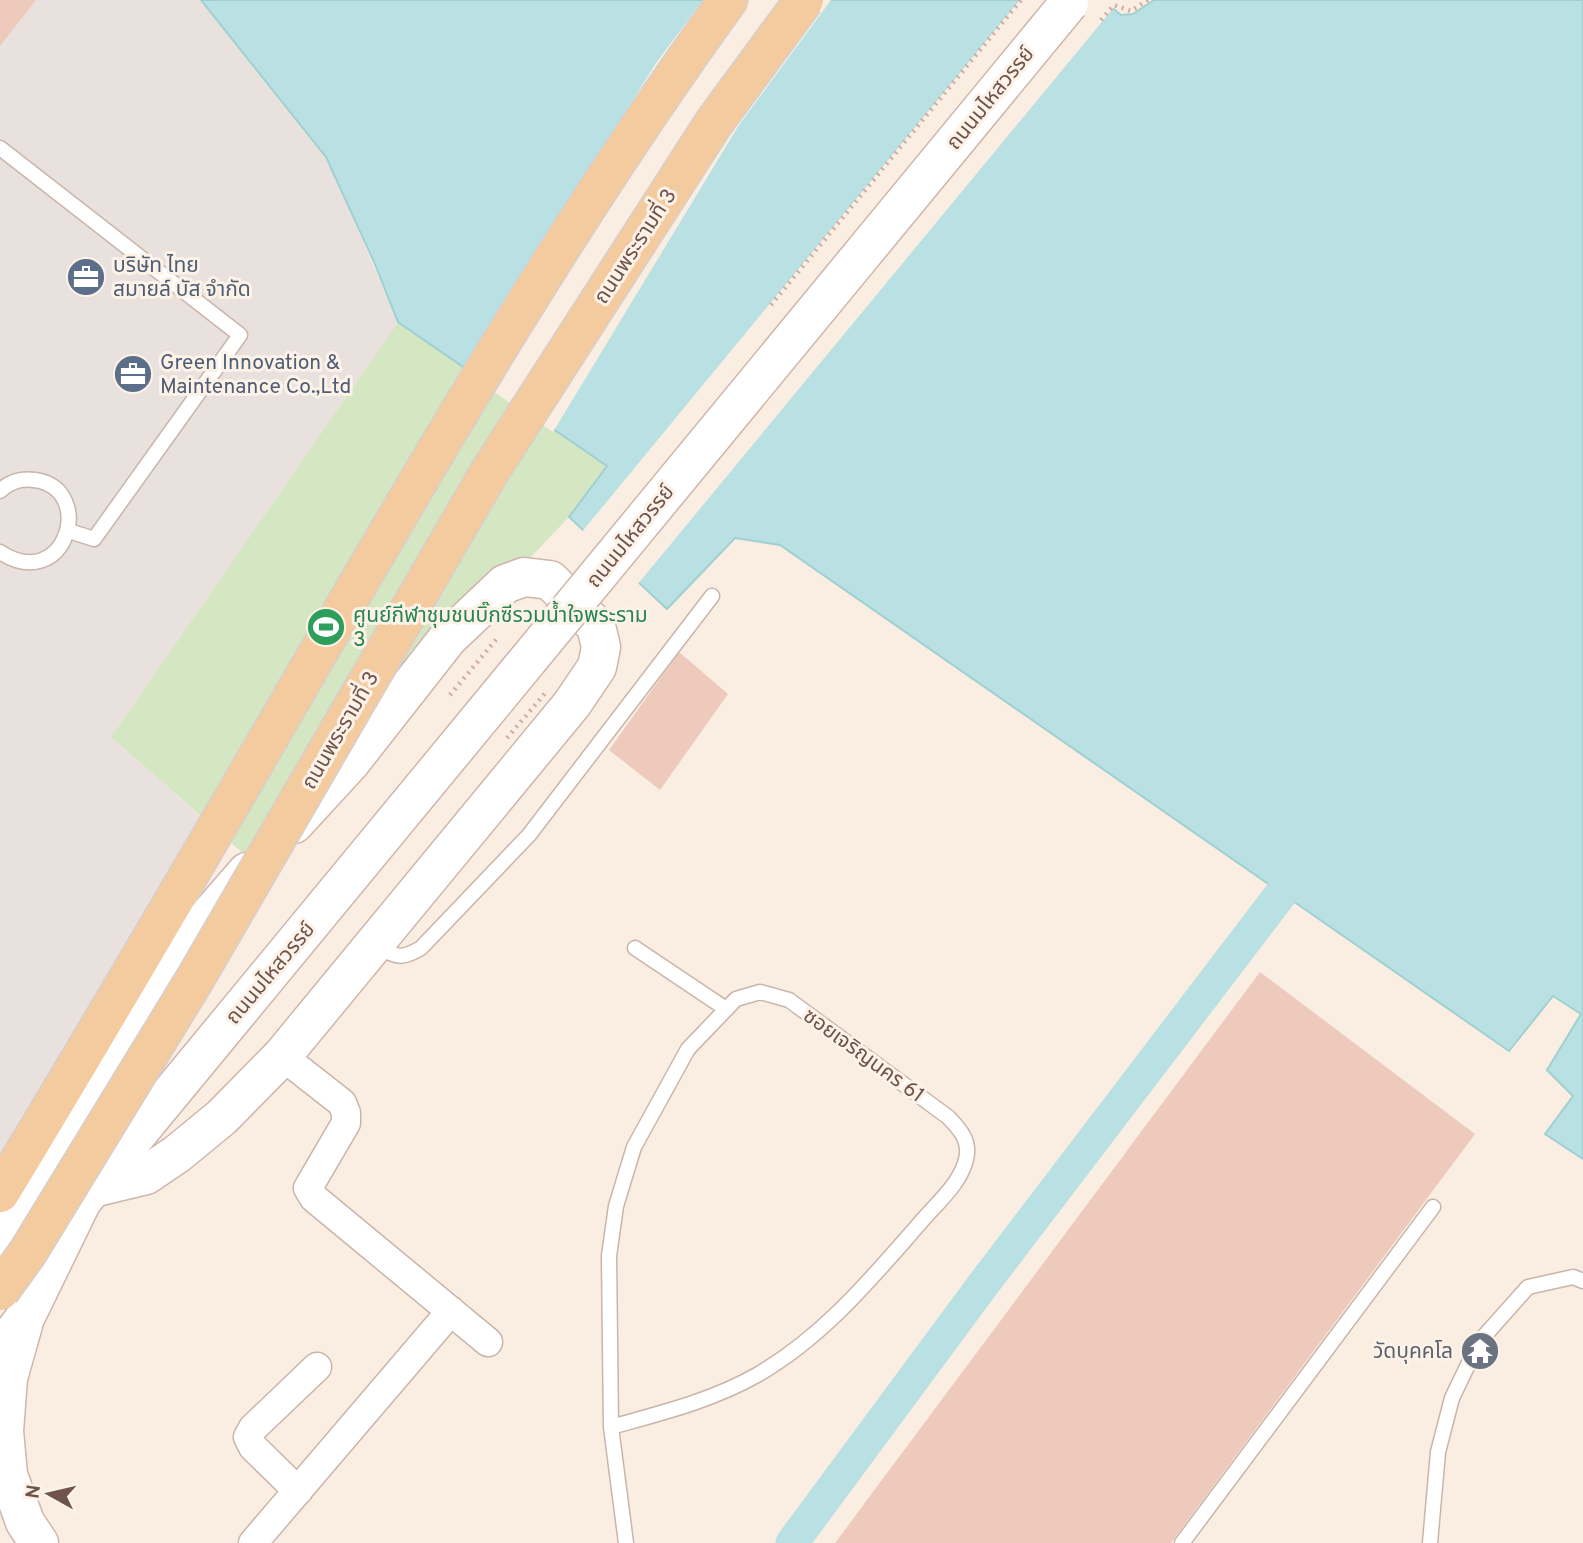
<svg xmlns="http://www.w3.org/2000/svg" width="1583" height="1543" font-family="Overpass,'Noto Sans Thai',sans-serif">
	<rect width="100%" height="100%" fill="#faeee2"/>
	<path fill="#e9e1dd" d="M0 0H201L326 157 398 322 111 737 210 825 0 1188Z"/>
	<path fill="#d5e6c2" d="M398 322 608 466 569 517 246 856 111 737Z"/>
	<path fill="#b9e0e2" stroke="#a0d0d2" stroke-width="2" d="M201 0H1103L1121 15 1133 14 1154 0H1583V1159L1545 1134 1573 1096 1547 1070 1581 1014 1553 996 1509 1051 780 545 735 538 667 609 569 517 607 466 398 322 374 262 326 157Z"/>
	<g fill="#faeee2">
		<path d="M703 0H831L739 125 553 432 463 371 656 63Z"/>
		<path d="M1020 0H1108L1115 6 637 585 581 533Z"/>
	</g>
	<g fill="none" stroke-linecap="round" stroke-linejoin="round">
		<path stroke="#b9e0e2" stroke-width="33" d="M792 1543 982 1286 1309 857"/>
	</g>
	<g fill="#edcabc">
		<path d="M0 0H36L0 46Z"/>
		<path d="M679 652 728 694 660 790 609 750Z"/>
		<path d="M1260 972 1475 1134 1171 1543H835Z"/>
	</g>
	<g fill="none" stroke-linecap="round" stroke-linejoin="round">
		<g stroke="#c9b5aa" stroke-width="17">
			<g id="service">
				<path d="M0 148 240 335 94 539 69 531"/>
				<path d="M0 491C10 481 22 478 35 480 97 489 66 595 0 552"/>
				<path d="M375 945C396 956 399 961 421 948L529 835 712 596"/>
				<path d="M635 948 726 1009"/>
				<path d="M611 1427C661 1413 711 1401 757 1375 823 1337 871 1279 920 1223 935 1205 958 1186 965 1163 972 1143 961 1130 948 1117L789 1000 760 992 736 999 688 1049 634 1147 616 1206 609 1256 611 1427 626 1543"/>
				<path d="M1182 1543 1433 1207"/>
				<path d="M1430 1543 1438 1452 1452 1398 1479 1342 1528 1287 1573 1277 1583 1281"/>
			</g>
		</g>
		<g stroke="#c9b5aa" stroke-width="31">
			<g id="minor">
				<path d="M282 1056 342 1103 346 1113V1123L308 1188 314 1198 488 1342"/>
				<path d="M298 1491 253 1447 248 1437 253 1428 317 1367"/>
				<path d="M253 1543 451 1311"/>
			</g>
		</g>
		<g stroke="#cfb6ab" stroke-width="41">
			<g id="secondary">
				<path d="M92 1188 146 1175 177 1154 222 1117 282 1056 572 704 597 667 601 647 596 626 550 580 524 577 505 584 448 638 350 763 294 824"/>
				<path d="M0 1249C50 1166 93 1077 147 996 177 952 212 912 247 872"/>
				<path d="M23 1325 8 1378 4 1431 8 1475 25 1522 39 1543"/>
				<path d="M0 1351 26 1316 82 1201 528 660"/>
			</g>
		</g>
		<g stroke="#d7cfcd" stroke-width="41">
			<path id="primary" d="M0 1193C98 1031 194 867 289 703 427 464 566 224 728 0"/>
		</g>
		<use href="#service" stroke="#fff" stroke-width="14"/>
		<use href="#minor" stroke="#fff" stroke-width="28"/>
		<use href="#secondary" stroke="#fff" stroke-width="38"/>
		<use href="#primary" stroke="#f4cb9f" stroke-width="38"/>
		<g stroke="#cfb6ab" stroke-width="41" stroke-linecap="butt">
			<path id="secondary-bridge" d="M528 660 1069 3"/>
		</g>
		<g stroke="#d7cfcd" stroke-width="41" stroke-linecap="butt">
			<path id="primary-bridge" d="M0 1291 28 1252 195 979 490 471 713 124 804 0"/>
		</g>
		<g stroke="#d1ada0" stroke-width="4.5" stroke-dasharray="2 5" stroke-linecap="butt">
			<path d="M1101 20 1114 5 1131 11 1148 0"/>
			<path d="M771 305 1021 0"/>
			<path d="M450 695 499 636"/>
			<path d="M507 738 547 691"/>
		</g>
		<use href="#secondary-bridge" stroke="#fff" stroke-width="38"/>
		<use href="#primary-bridge" stroke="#f4cb9f" stroke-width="38"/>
	</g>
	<defs>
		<g id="office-disc" transform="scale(2.0125)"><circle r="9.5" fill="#5c6f8a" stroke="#fdf2e8"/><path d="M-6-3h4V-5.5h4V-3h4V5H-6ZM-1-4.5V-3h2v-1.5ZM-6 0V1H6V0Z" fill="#fff"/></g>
		<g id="stadium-disc" transform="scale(2.0125)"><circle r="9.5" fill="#2e9e5b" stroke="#fdf2e8"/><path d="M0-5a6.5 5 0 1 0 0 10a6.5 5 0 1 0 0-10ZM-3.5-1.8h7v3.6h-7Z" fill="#fff"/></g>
		<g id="temple-disc" transform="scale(2.0125)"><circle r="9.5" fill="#6b7280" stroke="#fdf2e8"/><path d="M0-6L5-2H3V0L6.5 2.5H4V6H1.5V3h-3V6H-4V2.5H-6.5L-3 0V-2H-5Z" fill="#fff"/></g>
	</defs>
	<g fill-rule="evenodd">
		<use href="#office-disc" x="86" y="277"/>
		<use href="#office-disc" x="133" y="374"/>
		<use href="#stadium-disc" x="326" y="627"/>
		<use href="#temple-disc" x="1480" y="1351"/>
	</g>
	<g text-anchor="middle" stroke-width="6" stroke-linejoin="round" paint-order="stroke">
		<g font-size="21" fill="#6f544b" stroke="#fdf2e8">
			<text transform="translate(990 98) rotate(-51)" y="7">ถนนมไหสวรรย์</text>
			<text transform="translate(635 246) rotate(-57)" y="7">ถนนพระรามที่ 3</text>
			<text transform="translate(630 536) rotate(-51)" y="7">ถนนมไหสวรรย์</text>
			<text transform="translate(340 730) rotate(-60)" y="7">ถนนพระรามที่ 3</text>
			<text transform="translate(270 973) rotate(-50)" y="7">ถนนมไหสวรรย์</text>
			<text transform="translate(864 1055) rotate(36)" y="7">ซอยเจริญนคร 61</text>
		</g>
		<g font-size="21" fill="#4e5e75" stroke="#fdf2e8" text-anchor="start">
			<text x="113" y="272">บริษัท ไทย<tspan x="113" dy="24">สมายล์ บัส จำกัด</tspan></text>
			<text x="160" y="369">Green Innovation &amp;<tspan x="160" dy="24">Maintenance Co.,Ltd</tspan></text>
		</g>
		<g font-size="21" fill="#27864d" stroke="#fdf2e8" text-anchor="start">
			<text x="353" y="622">ศูนย์กีฬาชุมชนบิ๊กซีรวมน้ำใจพระราม<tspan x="353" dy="24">3</tspan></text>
		</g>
		<g font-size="21" fill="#5b616d" stroke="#fdf2e8" text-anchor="end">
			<text x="1453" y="1358">วัดบุคคโล</text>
		</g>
	</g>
	<g transform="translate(49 1494) rotate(278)" stroke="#fdf2e8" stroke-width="5" paint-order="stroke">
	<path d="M0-5L12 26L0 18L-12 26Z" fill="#6f544b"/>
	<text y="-10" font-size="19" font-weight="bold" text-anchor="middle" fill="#6f544b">N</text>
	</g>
</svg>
